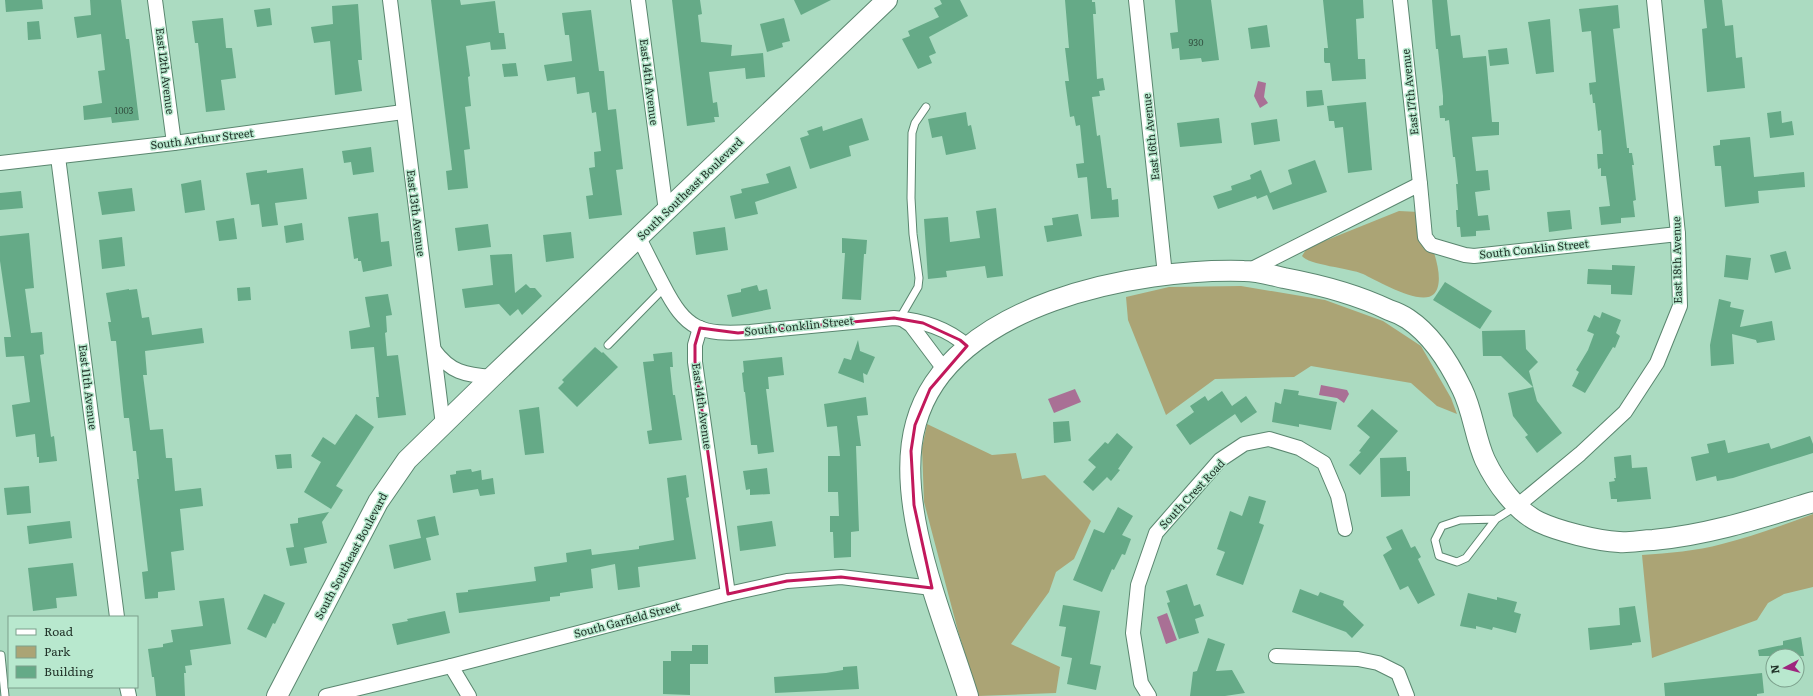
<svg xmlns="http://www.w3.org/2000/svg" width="1813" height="696" font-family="Literata,serif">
	<rect width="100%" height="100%" fill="#abdbc1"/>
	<g fill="#aba475">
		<path d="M1399 211 1419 212C1425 230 1449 278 1434 294 1421 307 1376 280 1363 274 1350 268 1308 265 1302 256L1307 248Z"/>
		<path d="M1241 286 1325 300 1383 321 1421 346 1451 398 1457 414 1437 406 1411 383 1311 366 1294 377 1215 379 1166 415 1128 320 1126 297 1169 287Z"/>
		<path d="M927 424 992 455 1016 453 1022 479 1045 475 1091 521 1074 559 1056 572 1049 592 1011 644 1060 667 1056 693 978 696 958 631 924 502 922 448Z"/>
		<path d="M1813 514V587L1784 594 1768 603 1757 620 1652 658 1642 555C1669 553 1696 551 1722 544 1753 536 1783 525 1813 514Z"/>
	</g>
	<g fill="#a97095">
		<path d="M1258 81 1266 83 1264 97 1268 103 1260 108 1254 96Z"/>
		<path d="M1321 385 1347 390 1349 394 1344 403 1337 398 1319 395Z"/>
		<path d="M1075 389 1081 402 1054 413 1048 399Z"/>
		<path d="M1167 613 1177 640 1166 644 1157 617Z"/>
	</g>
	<g fill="#65aa87">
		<path d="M5 0H42L43 9 6 12Z"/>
		<path d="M90 0H121L126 39H129L139 120 112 123 111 117 84 120 83 106 102 103 98 71 105 70 101 34 77 38 74 17 91 15Z"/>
		<path d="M431 0H460L461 5 495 1 499 33H504L506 49 491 50 490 42 466 46 470 76 468 77 471 106 465 107 470 149 464 150 468 188 448 190 446 171 452 170Z"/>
		<path d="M672 0H700L702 14 698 15 701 42 732 45 731 56 763 53 765 77 746 79 745 68 709 72 713 103 717 102 719 117H714L715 122 687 126Z"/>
		<path d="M794 0H831L801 15Z"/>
		<path d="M940 0H960L968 16 929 37 936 53 929 56 932 63 918 69 902 39 910 36 908 31 939 17 934 8 942 4Z"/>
		<path d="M1065 0H1092V2H1095L1096 14H1093L1097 79 1103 78 1105 90 1099 91 1100 96 1092 97 1097 136 1100 135 1107 188H1111L1112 200 1118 199 1119 217 1091 219 1087 177 1078 178 1076 164 1084 163 1080 125 1076 126 1074 116 1070 117 1065 81H1069L1065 48H1069Z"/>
		<path d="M1175 0H1211L1219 60 1202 62 1201 58 1180 60 1179 48 1172 49 1170 33 1178 32Z"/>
		<path d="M1323 0H1363L1364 18 1356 19 1358 59H1365L1366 79 1332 81 1330 63H1325L1324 61V48H1328Z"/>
		<path d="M1432 0H1447L1451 36 1460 35 1463 58 1486 56 1492 122H1499V135L1472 137 1476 171 1488 170 1490 190 1475 192 1478 216 1488 215 1490 230 1476 231V236L1461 237 1460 227H1457L1456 210H1458L1456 184H1458L1455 157H1453L1449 120 1445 121V118H1440L1439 106 1443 105V96L1438 49H1436Z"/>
		<path d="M1704 0H1722L1725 26 1733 25 1736 58 1742 57 1745 88 1707 92 1702 29 1707 28Z"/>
		<path d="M358 4 362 60H358L362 91 335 95 330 41 314 43 311 27 333 24 332 6Z"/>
		<path d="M1618 5 1620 28 1613 29 1627 148H1629V153H1632L1634 165H1632L1636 200 1633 201 1635 217 1621 218V223L1601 225 1599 207 1610 206 1606 176H1601V168L1598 169 1597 154H1603L1601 130 1598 131 1595 103H1593L1592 94 1590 95 1589 83 1596 82 1591 31 1582 32 1579 9Z"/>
		<path d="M270 8 272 25 257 27 254 10Z"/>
		<path d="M591 10 599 71H604L608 110 616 109 623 169 616 170 622 215 589 219 586 196 593 195 589 168 595 167 594 152 601 151 596 112 592 113 589 92 577 94 575 77 547 81 544 65 572 61 569 35H565L562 13Z"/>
		<path d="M223 18 226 48H232L236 78 221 80 225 110 206 112 198 43H195L192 21Z"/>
		<path d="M784 18 790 41 782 43 783 47 767 52 760 24Z"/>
		<path d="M1550 19 1554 72 1536 74 1528 22Z"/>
		<path d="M39 21 41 39 28 40 27 22Z"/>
		<path d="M1267 25 1270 47 1251 49 1248 28Z"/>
		<path d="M1507 48 1509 64 1490 66 1488 50Z"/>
		<path d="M516 63 518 76 504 77 502 64Z"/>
		<path d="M1322 90 1324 105 1307 107 1306 91Z"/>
		<path d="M1366 102 1372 170 1348 173 1343 127 1335 128 1334 121H1329L1327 106Z"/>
		<path d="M1781 111 1782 123 1792 121 1794 135 1770 138 1767 113Z"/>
		<path d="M966 112 968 126 971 125 976 149 946 155 942 136 932 138 928 119Z"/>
		<path d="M862 118 869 140 849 146 851 156 810 169 800 138 809 135 807 131 822 126 823 131Z"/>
		<path d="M1219 118 1222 143 1180 147 1177 123Z"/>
		<path d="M1277 119 1280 141 1254 145 1251 123Z"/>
		<path d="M1750 137 1754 177 1804 172 1805 187 1758 191 1759 203 1725 207 1721 166H1715L1713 146 1720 145V140Z"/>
		<path d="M371 147 374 172 353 175 351 162 344 163 342 151Z"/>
		<path d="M1315 160 1327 192 1273 210 1267 195 1257 199 1256 196 1218 209 1213 196 1232 190 1231 186 1251 179 1250 175 1261 170 1270 193 1292 184 1288 170Z"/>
		<path d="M790 166 797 188 755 202 758 214 735 219 730 196 742 193 741 189 769 183 766 174Z"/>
		<path d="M303 168 307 199 275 203 278 225 262 227 259 204 251 205 246 173 267 170V173Z"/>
		<path d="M201 180 205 210 185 213 181 184Z"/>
		<path d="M132 188 135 211 102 215 98 192Z"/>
		<path d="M21 191 23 208 0 210V193Z"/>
		<path d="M996 208 1003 276 987 278 985 266 946 271 947 277 928 279 924 219 948 217 950 242 980 238 976 211Z"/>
		<path d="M1570 210 1572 229 1549 232 1547 212Z"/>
		<path d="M378 213 381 242 389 241 392 266 363 272 361 261H358V258L354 259 348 217Z"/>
		<path d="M1078 214 1082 236 1047 242 1044 226 1053 225 1052 218Z"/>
		<path d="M234 218 237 239 219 241 216 221Z"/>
		<path d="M302 223 304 240 286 243 284 226Z"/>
		<path d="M488 224 491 247 458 251 455 228Z"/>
		<path d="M725 227 728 250 696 255 693 232Z"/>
		<path d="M571 232 574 258 546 262 543 235Z"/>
		<path d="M29 233 34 288 25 289 31 333 42 332 44 354 40 355 51 437 54 436 57 461 39 463V457H37L35 434 16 437 12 405 30 402 24 356 6 357 4 337H11L0 261V236Z"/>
		<path d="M122 237 125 266 102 269 99 240Z"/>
		<path d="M842 238 867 240 866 254H864L861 300 842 299 845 253H842Z"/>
		<path d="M1786 251 1791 269 1775 273 1770 255Z"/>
		<path d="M512 254 515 293 526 284 530 288H535L542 296 522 315 518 309 510 316 499 304 465 308 462 289 493 285 490 255Z"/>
		<path d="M1726 255 1751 258 1748 280 1724 277Z"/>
		<path d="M1612 265 1635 266 1632 295 1611 294V285L1587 284 1588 269 1612 270Z"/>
		<path d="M1445 282 1492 311 1480 329 1433 300Z"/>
		<path d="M757 285 759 291 767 289 771 309 732 317 727 295 741 292V289Z"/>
		<path d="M250 287 251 300 238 301 237 288Z"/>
		<path d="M129 289V290L137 289 142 318 149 317 152 335 202 328 204 343 145 351 147 375H143L150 430 163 429 166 458H172L175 491 201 488 203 506 180 509 184 550 171 552 175 590 158 592V598L145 599 142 572 148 571 137 479H139L136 451H133L129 418H124L116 341H111L108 322H111L106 293Z"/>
		<path d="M388 294 392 315 386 316 387 332 385 333 387 356 398 355 406 415 378 418 376 397H379L374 347 351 349 349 331 370 327 365 297Z"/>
		<path d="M1719 299 1731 302 1730 307 1744 310 1740 327 1772 321 1775 340 1757 343 1756 340 1732 334 1734 364 1711 366 1710 345Z"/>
		<path d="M1602 312 1621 320 1616 333 1620 336 1615 348 1613 347 1585 393 1572 386 1579 372 1576 370 1588 350 1594 334 1587 331 1594 315 1600 318Z"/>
		<path d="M1525 330 1526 349 1538 362 1529 371 1537 401 1562 433 1537 453 1525 437 1528 435 1513 416 1508 393 1533 387 1501 356H1483L1482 331Z"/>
		<path d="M858 340 860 351 875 357 867 375 863 373 864 383 838 373 844 358 851 360Z"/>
		<path d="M595 347 602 353 603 352 618 367 577 407 558 388 564 382 562 380Z"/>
		<path d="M672 352 673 367H670L673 395H675L682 440 649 444 647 431 652 430 643 362 654 361 653 354Z"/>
		<path d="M782 357 784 375 768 377 769 389H766L774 452 758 454 757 445H751L745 392H744L742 373 744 372 743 361Z"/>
		<path d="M1284 389 1299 391 1298 395 1337 402 1331 430 1299 424V427L1272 422 1275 402 1281 404Z"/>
		<path d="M1222 391 1232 406 1246 396 1257 412 1241 423 1235 414 1190 445 1176 425 1194 412 1190 406 1205 396 1208 401Z"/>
		<path d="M866 397 868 415 857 416 861 446H856L859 531 851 532V557L834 558 833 532H830V516H839L838 492H828V456H840L837 426 827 427 824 404Z"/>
		<path d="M539 407 544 453 525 455 519 410Z"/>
		<path d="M1372 409 1398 431 1360 475 1349 465 1361 452 1359 451 1370 437 1357 426Z"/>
		<path d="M356 414 374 427 336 486 343 490 331 509 304 492 321 462 311 456 323 437 335 445Z"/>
		<path d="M1069 421 1071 441 1054 443 1053 422Z"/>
		<path d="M1117 433 1133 447 1118 469 1120 470 1111 481 1107 477 1093 491 1083 482 1096 467 1088 460 1105 442 1108 444Z"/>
		<path d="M1810 436 1813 444V453L1733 478 1717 481 1716 476 1696 481 1691 457 1709 453 1707 444 1725 440 1728 453 1769 443 1771 449Z"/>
		<path d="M291 454 292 468 277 469 275 455Z"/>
		<path d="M1631 455 1632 468 1647 467 1651 499 1617 502V499H1611L1609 482 1615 481 1614 478H1616L1614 457Z"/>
		<path d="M1406 457 1407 471H1410V496L1381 497 1380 458Z"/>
		<path d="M767 468 770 494 750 495V489L746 490 743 471Z"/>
		<path d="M471 469 472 472 481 470 482 480 493 478 495 494 480 496 478 489 453 493 450 475 456 474V471Z"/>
		<path d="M686 475 689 497 686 498 696 559 638 567 640 587 618 590 615 564 591 569 593 588 560 593V596L550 597V601L459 613 456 593 468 592V590L536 581 534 567 567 562 566 553 591 549 592 555 639 549V546L674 540 667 478Z"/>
		<path d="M29 486 31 513 7 515 4 488Z"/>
		<path d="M1249 496 1266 501 1259 523 1264 525 1243 585 1216 575 1225 552 1217 549 1230 511 1242 516Z"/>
		<path d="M1118 507 1133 516 1122 535 1131 539 1125 555 1122 554 1114 570 1112 569 1102 592 1073 580 1094 529 1104 533Z"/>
		<path d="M329 512 322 522 327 543 304 548 307 563 290 566 286 548 294 547 290 524 298 523V518Z"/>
		<path d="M435 516 439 535 426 538 431 560 394 569 389 545 421 538 417 520Z"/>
		<path d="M70 521 72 538 29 544 27 526Z"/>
		<path d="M772 521 776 546 740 551 737 526Z"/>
		<path d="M1402 529 1411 548 1415 546 1421 557 1418 559 1435 595 1418 604 1408 586 1400 590 1383 555 1392 549 1386 537Z"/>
		<path d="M73 563 77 596 56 598 57 608 33 611 28 568Z"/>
		<path d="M1187 584 1194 606 1200 604 1204 616 1195 619 1199 633 1179 639 1167 603 1170 602 1166 591Z"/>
		<path d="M1300 589 1318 596 1320 592 1344 601 1343 605 1364 625 1352 638 1346 632 1292 612Z"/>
		<path d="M1468 593 1497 600V597L1517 602 1514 612 1521 614 1516 633 1493 627 1492 630 1476 626V629L1460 626Z"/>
		<path d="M264 594 285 603 275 624 273 623 266 638 247 629Z"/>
		<path d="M224 598 231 644 190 650 192 665 185 666 186 673H184L185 696H156L154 677H152L148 649 163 647V644L173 642 171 630 203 626 199 601Z"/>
		<path d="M1063 605 1100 611 1090 664 1101 666 1096 690 1067 684 1072 658 1061 656 1066 627 1059 626Z"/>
		<path d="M1635 606 1641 642 1632 643V645L1590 650 1588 628 1620 625 1619 608Z"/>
		<path d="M445 611 450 633 397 645 392 624 408 621 407 619Z"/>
		<path d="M1801 637 1804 656H1759L1758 650 1783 645V641Z"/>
		<path d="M1208 638 1225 644 1216 671 1232 670 1245 693 1225 696H1190L1193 672 1197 671Z"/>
		<path d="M692 645H708V664H690V695L663 694V661H671V651H692Z"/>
		<path d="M857 666 859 689 775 693 774 677 826 673 843 670V667Z"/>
		<path d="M1762 673 1764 693 1757 694V696H1665L1664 683Z"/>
	</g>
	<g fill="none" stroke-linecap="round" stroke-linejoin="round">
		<g stroke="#5a866f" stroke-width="9">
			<g id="lane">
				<path d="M900 318 918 287 919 278 913 234 911 198 912 133 915 123 926 107"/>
				<path d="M608 345 664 288"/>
				<path d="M1496 519 1460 520 1442 526 1435 540 1439 556 1457 562 1466 558 1496 519 1515 507"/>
				<path d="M1 655 5 696"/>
			</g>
		</g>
		<g stroke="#5a866f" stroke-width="16">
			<g id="street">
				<path d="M155 0 174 143"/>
				<path d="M390 0 443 425"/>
				<path d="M638 0 666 211"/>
				<path d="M1136 0 1165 275"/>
				<path d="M1400 0 1420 184"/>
				<path d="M58 157 117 617"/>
				<path d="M0 163 174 143 403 112"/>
				<path d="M639 238C647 254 655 270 663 285 686 330 700 335 750 332L894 318C920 320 947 328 967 346"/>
				<path d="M1248 271 1420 184 1425 237 1431 245 1465 255 1474 256 1678 234"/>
				<path d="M902 319 911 325 944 369"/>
				<path d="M700 328 695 345V362L728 594"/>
				<path d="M434 350C450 372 465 375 492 377"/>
				<path d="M1517 506 1580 454 1625 412 1657 363 1680 306 1678 234 1654 0"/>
				<path d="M1276 656 1358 659 1378 663 1398 673 1407 696"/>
				<path d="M451 666 469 696"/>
				<path d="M127 687 129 696"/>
				<path d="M326 696 451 666 728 594 787 581 841 577 932 588"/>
				<path d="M1149 696 1141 683 1133 633 1138 585 1156 533 1220 460 1244 444 1269 439 1299 448 1324 463 1338 496 1345 529"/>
			</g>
		</g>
		<g stroke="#5a866f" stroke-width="22">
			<g id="secondary">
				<path d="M277 696 378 502 407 460 492 377 887 0"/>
				<path d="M968 696C944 618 893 504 916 423 949 303 1138 268 1244 271 1257 271 1271 275 1284 278 1321 285 1356 294 1389 310 1395 312 1402 315 1408 319 1432 335 1449 362 1462 389 1473 411 1475 438 1485 460 1496 483 1516 511 1539 522 1558 531 1597 541 1619 542 1630 543 1642 540 1653 540 1708 535 1760 518 1813 502"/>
			</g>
		</g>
		<use href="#lane" stroke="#fff" stroke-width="7"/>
		<use href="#street" stroke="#fff" stroke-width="14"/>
		<use href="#secondary" stroke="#fff" stroke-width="20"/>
	</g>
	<path fill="none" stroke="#c2185b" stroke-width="3" stroke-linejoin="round" d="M894 318 923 323 960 340 967 346 930 389 915 425 911 451 914 505 932 588 841 577 787 581 728 594 695 362V345L700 328 738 333Z"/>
	<g text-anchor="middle" stroke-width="3" stroke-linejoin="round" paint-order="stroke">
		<g font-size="9" fill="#335241">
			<text x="1196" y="46">930</text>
			<text x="124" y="114">1003</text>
		</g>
		<g font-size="11" fill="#22342a" stroke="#b8e8ce">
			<text transform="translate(165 71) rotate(83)" y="4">East 12th Avenue</text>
			<text transform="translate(649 82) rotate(83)" y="4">East 14th Avenue</text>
			<text transform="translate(1410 92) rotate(-96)" y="4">East 17th Avenue</text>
			<text transform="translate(1151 137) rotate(-96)" y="4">East 16th Avenue</text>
			<text transform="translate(202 139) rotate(-7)" y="4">South Arthur Street</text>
			<text transform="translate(690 189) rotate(-44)" y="4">South Southeast Boulevard</text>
			<text transform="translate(416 213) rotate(83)" y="4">East 13th Avenue</text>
			<text transform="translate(1534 249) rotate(-6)" y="4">South Conklin Street</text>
			<text transform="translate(1677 260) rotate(-91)" y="4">East 18th Avenue</text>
			<text transform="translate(799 326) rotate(-6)" y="4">South Conklin Street</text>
			<text transform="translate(88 387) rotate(83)" y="4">East 11th Avenue</text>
			<text transform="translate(702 406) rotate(82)" y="4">East 14th Avenue</text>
			<text transform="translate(1192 494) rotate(-47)" y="4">South Crest Road</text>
			<text transform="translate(351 556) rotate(-62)" y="4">South Southeast Boulevard</text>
			<text transform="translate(627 620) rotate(-15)" y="4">South Garfield Street</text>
		</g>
	</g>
	<rect x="8" y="616" width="130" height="72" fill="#b8e8ce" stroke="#7ca08c"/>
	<rect x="16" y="629" width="20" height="6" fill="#ffffff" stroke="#7ca08c"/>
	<text x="44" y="636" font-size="12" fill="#22342a">Road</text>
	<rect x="16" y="646" width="20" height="12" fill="#aba475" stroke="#7ca08c"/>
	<text x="44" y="656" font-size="12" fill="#22342a">Park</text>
	<rect x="16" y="666" width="20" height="12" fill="#65aa87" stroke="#7ca08c"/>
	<text x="44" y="676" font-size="12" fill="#22342a">Building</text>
	<g transform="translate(1785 668) rotate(263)"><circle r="19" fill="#b8e8ce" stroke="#7ca08c"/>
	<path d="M0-3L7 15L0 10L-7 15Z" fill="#9e257e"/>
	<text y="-6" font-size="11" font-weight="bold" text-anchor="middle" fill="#22342a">N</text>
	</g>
</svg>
